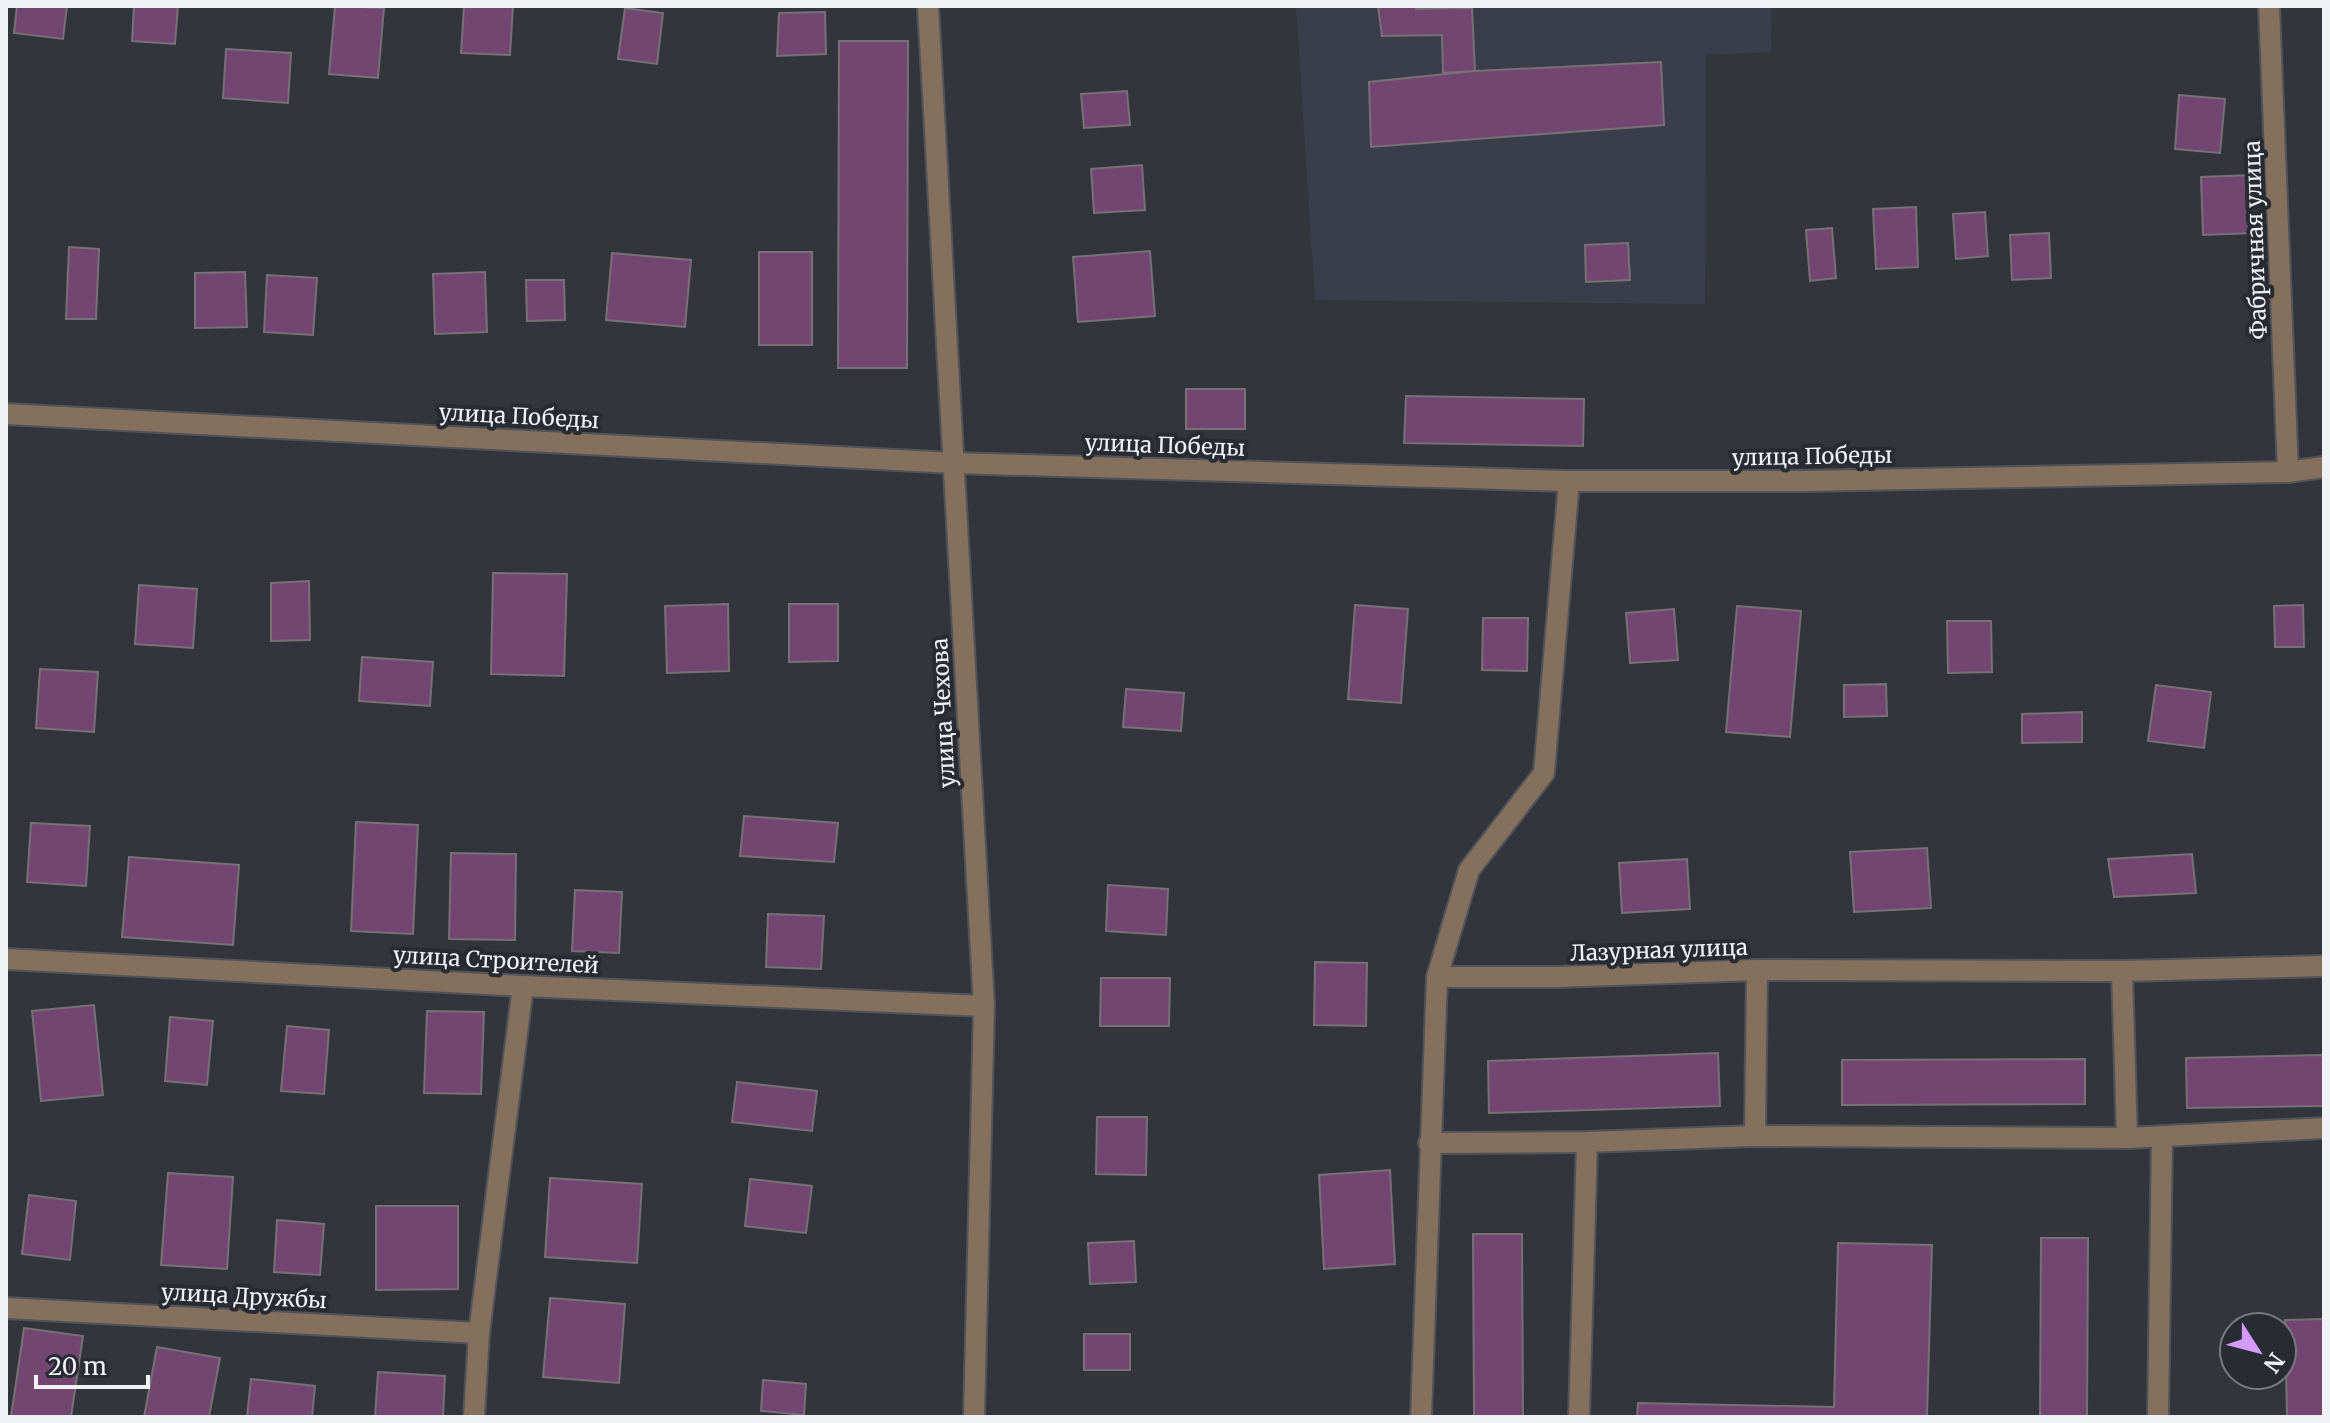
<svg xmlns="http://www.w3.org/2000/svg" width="2330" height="1423" font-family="Merriweather,serif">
	<rect width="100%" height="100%" fill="#32353b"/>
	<path fill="#393e4a" d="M1296 6H1772L1771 52 1706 55 1705 304 1315 300Z"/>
	<g fill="#734672" stroke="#777076" stroke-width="2">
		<path d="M17 6H67L63 39 14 33Z"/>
		<path d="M134 6H178L175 44 132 41Z"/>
		<path d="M335 6 384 8 378 78 329 74Z"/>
		<path d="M464 6H513L510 55 461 53Z"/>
		<path d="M1378 6H1416V9L1472 8 1475 71 1443 73 1442 35 1382 36Z"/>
		<path d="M625 8 663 13 657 64 618 59Z"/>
		<path d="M825 12 826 54 777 56 779 13Z"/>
		<path d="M839 41H908L907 368H838Z"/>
		<path d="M226 49 291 53 288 103 223 98Z"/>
		<path d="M1661 62 1664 125 1371 147 1369 82 1475 71Z"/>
		<path d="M1127 91 1130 125 1084 128 1081 94Z"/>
		<path d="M2179 95 2225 99 2220 153 2175 149Z"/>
		<path d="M1142 165 1145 210 1094 213 1091 169Z"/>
		<path d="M2252 175 2254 233 2203 235 2201 177Z"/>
		<path d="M1916 207 1918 267 1876 269 1873 209Z"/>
		<path d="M1985 212 1988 256 1956 259 1953 214Z"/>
		<path d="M1832 228 1836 278 1810 281 1806 230Z"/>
		<path d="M2049 233 2051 278 2012 280 2010 235Z"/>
		<path d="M1628 243 1630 280 1586 282 1585 245Z"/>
		<path d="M69 247 99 249 96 319H66Z"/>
		<path d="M1150 251 1155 316 1078 322 1073 257Z"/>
		<rect x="759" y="252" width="53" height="93"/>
		<path d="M612 253 691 260 685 327 606 320Z"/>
		<path d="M245 272 247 327 195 328V273Z"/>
		<path d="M485 272 487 332 435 334 433 274Z"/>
		<path d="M267 275 317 278 313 335 264 332Z"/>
		<path d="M526 280H564L565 320 527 321Z"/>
		<rect x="1186" y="389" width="59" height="40"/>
		<path d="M1406 396 1584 399 1583 446 1404 443Z"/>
		<path d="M493 573 567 574 564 676 491 674Z"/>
		<path d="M309 581 310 640 271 641V583Z"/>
		<path d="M139 585 197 589 193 648 135 644Z"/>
		<path d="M728 604 729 671 667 673 665 606Z"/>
		<path d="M789 604H838V661L789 662Z"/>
		<path d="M1355 605 1408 609 1401 703 1348 699Z"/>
		<path d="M2303 605 2304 647H2275L2274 606Z"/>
		<path d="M1737 606 1801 611 1790 737 1726 732Z"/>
		<path d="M1674 609 1678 660 1630 663 1626 613Z"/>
		<path d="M1483 618H1528L1527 671 1482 670Z"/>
		<path d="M1947 621H1991L1992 672 1948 673Z"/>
		<path d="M362 657 433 662 430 706 359 701Z"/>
		<path d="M40 669 98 672 94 732 36 728Z"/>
		<path d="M1886 684 1887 716 1844 717V685Z"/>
		<path d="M2156 685 2211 692 2204 748 2148 741Z"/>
		<path d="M1126 689 1184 693 1181 731 1123 727Z"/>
		<path d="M2082 712V742L2022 743V714Z"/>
		<path d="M744 816 838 823 834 862 740 856Z"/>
		<path d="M356 822 418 825 413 934 351 931Z"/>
		<path d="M31 823 90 826 86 886 27 882Z"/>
		<path d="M1927 848 1931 908 1854 912 1850 852Z"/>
		<path d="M451 853 516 854 515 940 449 939Z"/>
		<path d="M2192 854 2196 893 2114 897 2108 859Z"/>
		<path d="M129 857 239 865 233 945 122 937Z"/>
		<path d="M1687 859 1690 909 1622 913 1619 863Z"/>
		<path d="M1108 885 1168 889 1166 935 1106 931Z"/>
		<path d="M575 890 622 892 619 953 572 951Z"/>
		<path d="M768 914 824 916 821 969 766 967Z"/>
		<path d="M1315 962 1367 963 1366 1026 1314 1025Z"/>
		<path d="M1101 978H1170L1169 1026H1100Z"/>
		<path d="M94 1005 103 1095 41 1101 32 1011Z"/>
		<path d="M427 1011 484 1012 481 1094 424 1093Z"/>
		<path d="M170 1017 213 1021 207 1085 165 1081Z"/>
		<path d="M287 1026 329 1030 324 1094 281 1091Z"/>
		<path d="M1718 1053 1720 1106 1489 1113 1488 1061Z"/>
		<path d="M2324 1055V1106L2187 1108 2186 1058Z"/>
		<path d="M2085 1059V1104L1842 1105V1060Z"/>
		<path d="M737 1082 817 1091 812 1131 732 1122Z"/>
		<path d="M1097 1117H1147L1146 1175 1096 1174Z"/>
		<path d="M1390 1170 1395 1264 1324 1269 1319 1175Z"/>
		<path d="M168 1173 233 1177 227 1269 161 1265Z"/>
		<path d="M550 1178 642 1184 637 1263 545 1257Z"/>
		<path d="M750 1179 812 1186 806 1233 745 1226Z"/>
		<path d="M29 1195 76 1201 70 1260 22 1254Z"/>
		<path d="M376 1206H458V1289L376 1290Z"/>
		<path d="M277 1220 324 1224 320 1275 274 1272Z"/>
		<path d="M1473 1234H1522L1523 1417H1474Z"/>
		<path d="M2041 1238H2088L2087 1417H2040Z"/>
		<path d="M1134 1241 1136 1282 1090 1284 1088 1243Z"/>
		<path d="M1838 1243 1932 1245 1927 1417H1637L1638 1403 1834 1407Z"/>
		<path d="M550 1298 625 1304 619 1383 543 1377Z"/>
		<path d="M2324 1319V1417H2287L2285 1320Z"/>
		<path d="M24 1328 83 1336 71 1417H11Z"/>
		<rect x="1084" y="1334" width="46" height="36"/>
		<path d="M157 1347 220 1358 209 1417H144Z"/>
		<path d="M378 1372 445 1376 443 1417H375Z"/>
		<path d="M251 1379 315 1386 312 1417H247Z"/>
		<path d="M763 1380 806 1384 804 1415 761 1411Z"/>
	</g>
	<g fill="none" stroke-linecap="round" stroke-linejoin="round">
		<g stroke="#505359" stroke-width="24">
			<g id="minor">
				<path d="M928 6 984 1006 974 1417"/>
				<path d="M2269 6 2288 472"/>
				<path d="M6 414 954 463 1569 481H1806L2288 472 2324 467"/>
				<path d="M6 959 523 986 984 1006"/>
				<path d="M2122 971 2127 1138"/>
				<path d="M1437 977H1558L1757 970 2122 971 2324 966"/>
				<path d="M1755 1136 1757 970"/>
				<path d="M1429 1143 1587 1142 1755 1136 2127 1138 2324 1128"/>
				<path d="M6 1308 479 1333"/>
				<path d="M474 1417 479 1333 523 986"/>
				<path d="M1421 1417 1437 977 1469 870 1544 773 1569 481"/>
				<path d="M1579 1417 1587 1142"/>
				<path d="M2158 1417 2162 1136"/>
			</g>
		</g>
		<use href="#minor" stroke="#856f5d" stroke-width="20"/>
	</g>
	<g text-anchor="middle" stroke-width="8" stroke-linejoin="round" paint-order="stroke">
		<g font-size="22" fill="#eff1f5" stroke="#282b31">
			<text transform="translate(2255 240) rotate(-92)" y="8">Фабричная улица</text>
			<text transform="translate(519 416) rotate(3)" y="8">улица Победы</text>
			<text transform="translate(1165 445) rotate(2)" y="8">улица Победы</text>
			<text transform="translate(1812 456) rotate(-1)" y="8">улица Победы</text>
			<text transform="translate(943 713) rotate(-93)" y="8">улица Чехова</text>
			<text transform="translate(1659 950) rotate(-2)" y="8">Лазурная улица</text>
			<text transform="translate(496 960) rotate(3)" y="8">улица Строителей</text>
			<text transform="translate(244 1296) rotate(3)" y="8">улица Дружбы</text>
		</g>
	</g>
	<rect width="2330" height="1423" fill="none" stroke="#eff1f5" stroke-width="16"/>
	<g transform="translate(2258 1351) rotate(126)"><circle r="38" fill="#282b31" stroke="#787a7f" stroke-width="2"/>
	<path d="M0-6L14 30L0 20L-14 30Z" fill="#d59bfb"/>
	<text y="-12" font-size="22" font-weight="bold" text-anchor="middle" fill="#eff1f5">N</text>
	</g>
	<path d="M36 1375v12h112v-12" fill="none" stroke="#eff1f5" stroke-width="4"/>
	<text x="48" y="1375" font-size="24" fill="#eff1f5" stroke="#282b31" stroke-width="6" paint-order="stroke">20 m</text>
</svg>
